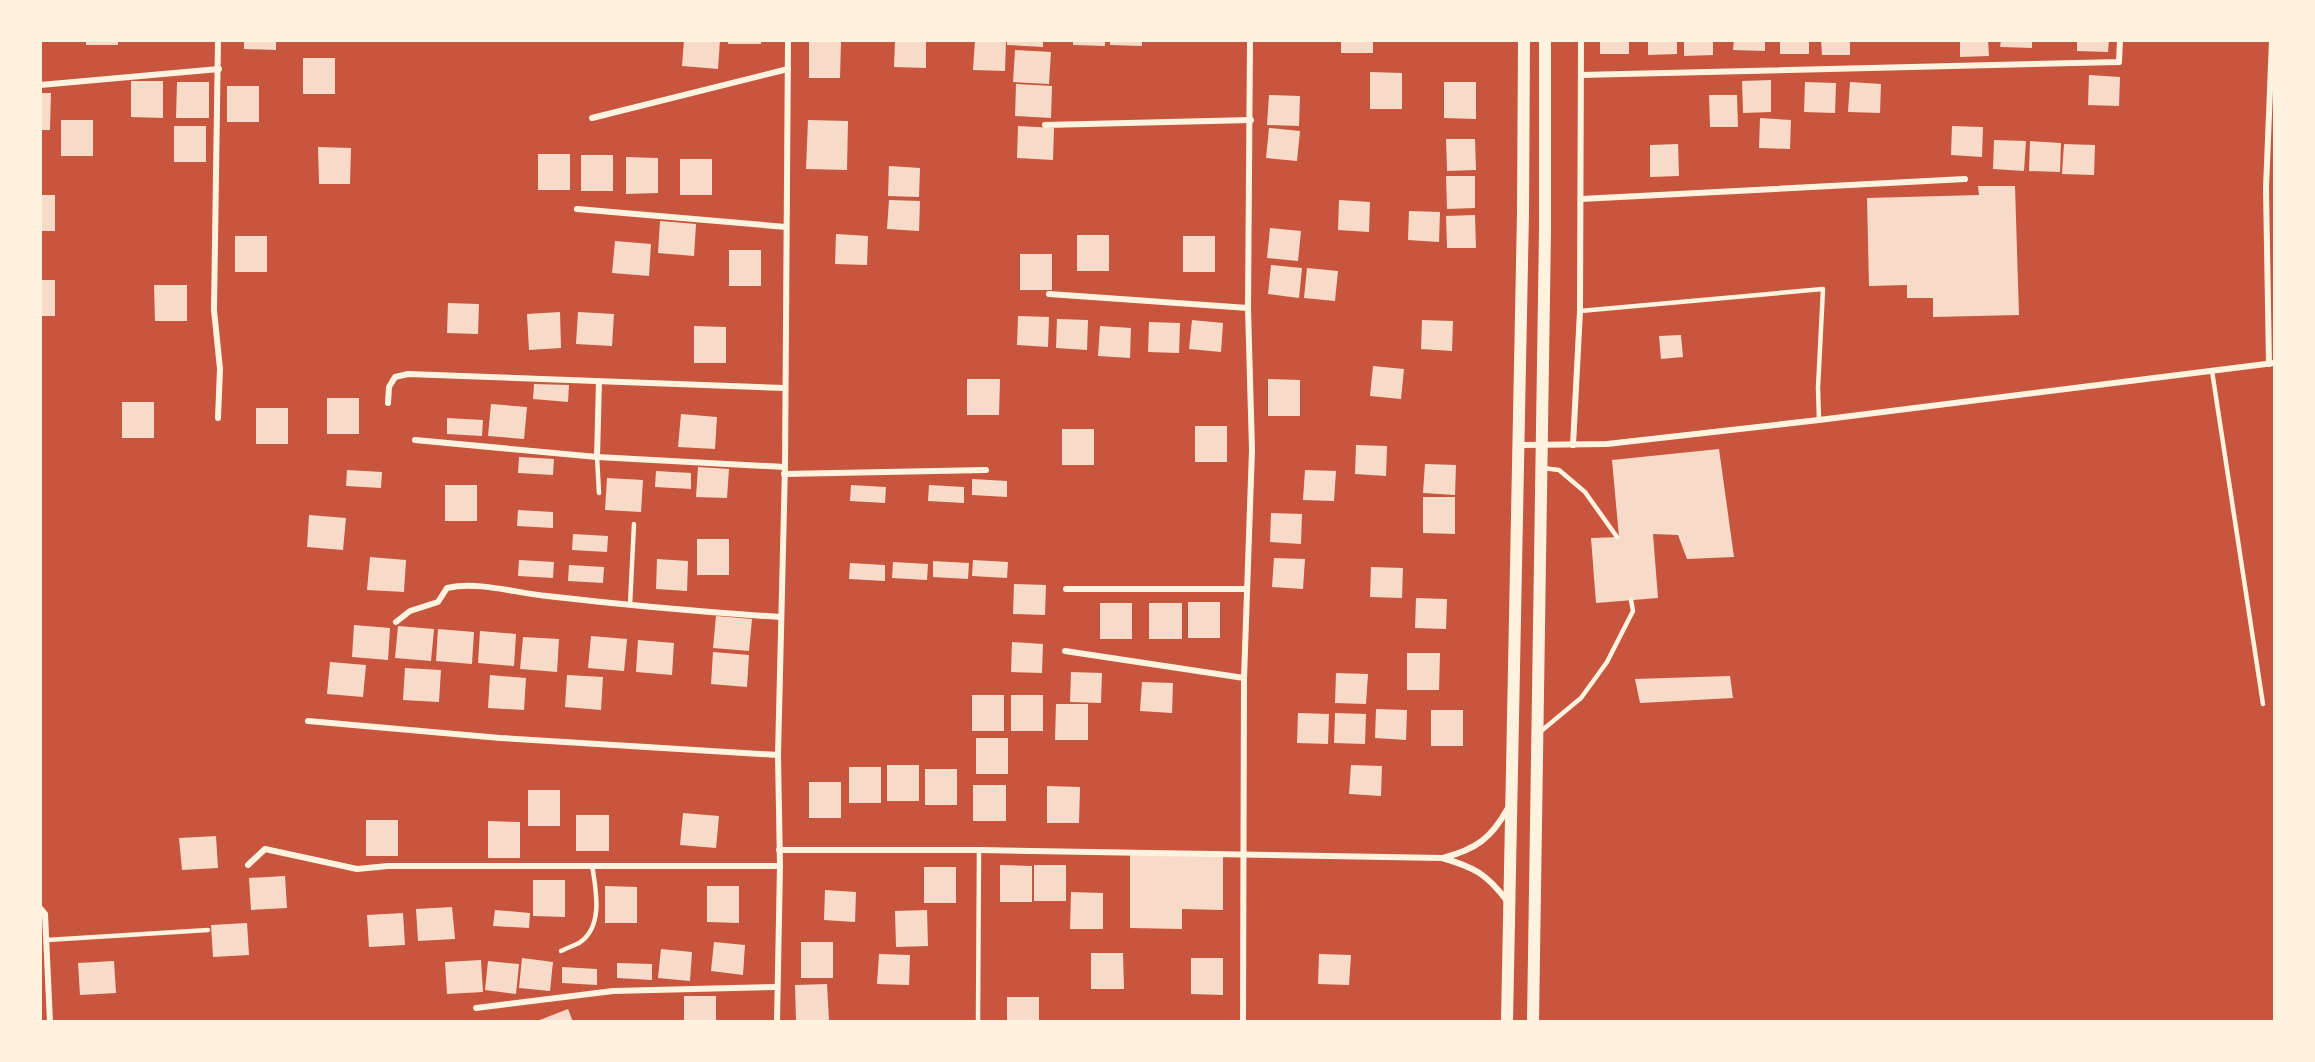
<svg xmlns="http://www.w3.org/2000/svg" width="2315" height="1062" font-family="Quicksand,sans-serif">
	<rect width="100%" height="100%" fill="#c8553d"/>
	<g fill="#f7dbc8">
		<rect x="86" y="40" width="32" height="5"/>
		<path d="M244 40H276V50L244 49Z"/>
		<path d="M684 40H720L718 69 682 66Z"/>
		<rect x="728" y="40" width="33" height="4"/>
		<path d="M895 40H926V68L894 67Z"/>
		<path d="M975 40 1006 41 1005 71 973 70Z"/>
		<path d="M1007 40H1043V47L1007 45Z"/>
		<path d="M1073 40H1105V46L1073 45Z"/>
		<path d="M1110 40H1142V46L1110 45Z"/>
		<rect x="1341" y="40" width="32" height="13"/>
		<rect x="1600" y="40" width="29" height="14"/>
		<path d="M1648 40H1677V54L1648 55Z"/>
		<path d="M1684 40H1713V55L1684 56Z"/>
		<path d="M1734 40H1765V51L1733 50Z"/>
		<rect x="1780" y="40" width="29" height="14"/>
		<path d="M1821 40H1850V55H1822Z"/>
		<path d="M1960 40H1988L1989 56 1960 57Z"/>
		<path d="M2001 40H2032V48L2000 47Z"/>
		<path d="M2077 40H2109L2108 52 2077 51Z"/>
		<path d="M809 42H841L840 78H809Z"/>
		<path d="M1015 50 1051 52 1049 84 1013 82Z"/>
		<rect x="303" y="58" width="32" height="36"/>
		<path d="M1370 72 1402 73V109H1370Z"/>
		<path d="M2089 75 2120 77 2119 106 2088 105Z"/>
		<path d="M1771 80V112L1743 113 1742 81Z"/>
		<path d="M131 81H163V118L131 117Z"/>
		<path d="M177 82H209V118H176Z"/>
		<path d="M1444 82H1476V119L1444 118Z"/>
		<path d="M1805 82 1836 83 1835 113 1804 112Z"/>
		<path d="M1850 82 1881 84 1880 113 1848 112Z"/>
		<path d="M1016 84 1052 86 1051 118 1015 116Z"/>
		<rect x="227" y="86" width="32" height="36"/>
		<path d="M40 93H51L50 130H40Z"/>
		<path d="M1269 95 1300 96 1299 126 1267 125Z"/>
		<path d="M1709 95H1737L1738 127H1710Z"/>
		<path d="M1760 118 1791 120 1790 149 1759 148Z"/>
		<rect x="61" y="120" width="32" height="36"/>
		<path d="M808 120 848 121 847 170 806 169Z"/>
		<rect x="174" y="126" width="32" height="36"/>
		<path d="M1018 126 1054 128 1053 160 1017 158Z"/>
		<path d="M1952 126 1983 127 1982 157 1951 155Z"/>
		<path d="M1269 128 1300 131 1297 161 1266 158Z"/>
		<path d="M1446 139H1475L1476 170 1447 171Z"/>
		<path d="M1994 140 2026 141 2024 171 1993 169Z"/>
		<path d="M2030 141 2061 143 2060 172 2029 171Z"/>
		<path d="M1678 144 1679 176 1650 177V145Z"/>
		<path d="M2064 144 2095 145 2094 175 2062 174Z"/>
		<path d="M318 147 351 148 350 184H319Z"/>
		<rect x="538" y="154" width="32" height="36"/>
		<rect x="581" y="155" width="32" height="36"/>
		<path d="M626 157 658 158V193L626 194Z"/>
		<rect x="680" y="159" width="32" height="36"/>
		<path d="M889 166 920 168 919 197 888 196Z"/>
		<path d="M1446 176H1475V208L1447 209Z"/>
		<path d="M1978 186H2015L2019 315 1933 317V298H1907V285L1869 286 1867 198 1979 195Z"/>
		<rect x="40" y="195" width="15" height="36"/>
		<path d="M889 200 920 201 919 231 887 229Z"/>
		<path d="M1339 200 1370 202 1369 232 1338 230Z"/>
		<path d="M1409 211 1440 212 1439 242 1408 240Z"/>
		<path d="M1475 215 1476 248H1447L1446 216Z"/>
		<path d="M660 221 696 224 694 256 658 253Z"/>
		<path d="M1270 228 1301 231 1298 261 1267 258Z"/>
		<path d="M836 234 868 236 867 265 835 264Z"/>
		<rect x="1077" y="235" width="32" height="36"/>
		<rect x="235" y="236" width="32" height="36"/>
		<rect x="1183" y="236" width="32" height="36"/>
		<path d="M615 241 651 244 649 276 612 273Z"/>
		<rect x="729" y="250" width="32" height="36"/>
		<rect x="1020" y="254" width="32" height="36"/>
		<path d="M1271 265 1302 268 1299 298 1268 294Z"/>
		<path d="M1307 268 1338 271 1335 301 1304 298Z"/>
		<rect x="40" y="280" width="15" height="36"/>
		<path d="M154 285H187V321H155Z"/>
		<path d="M448 303 479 304 478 334 447 333Z"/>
		<path d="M560 312 561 348 529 350 527 314Z"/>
		<path d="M578 312 614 314 612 346 576 344Z"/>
		<path d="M1018 316 1049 317 1048 347 1017 345Z"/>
		<path d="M1057 319 1088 320 1087 350 1056 348Z"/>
		<path d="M1192 320 1223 323 1221 352 1189 349Z"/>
		<path d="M1422 320 1453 321 1452 351 1421 349Z"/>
		<path d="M1149 322 1180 323 1179 353 1148 352Z"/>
		<path d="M694 326 726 327V363H694Z"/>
		<path d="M1100 326 1131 328 1130 358 1098 356Z"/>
		<path d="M1681 335 1683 357 1661 359 1659 336Z"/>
		<path d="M1373 366 1404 369 1401 399 1370 396Z"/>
		<path d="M967 379H1000L999 415H967Z"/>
		<path d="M1268 379 1300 380V416H1268Z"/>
		<path d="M534 384 569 385 568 402 533 399Z"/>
		<rect x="327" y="398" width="32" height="36"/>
		<rect x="122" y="402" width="32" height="36"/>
		<path d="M491 404 527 407 524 439 488 436Z"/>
		<rect x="256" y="408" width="32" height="36"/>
		<path d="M681 414 717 417 715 449 678 447Z"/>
		<path d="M447 418 483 420 482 436 447 434Z"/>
		<rect x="1195" y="426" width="32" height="36"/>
		<rect x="1062" y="429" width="32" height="36"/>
		<path d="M1356 445 1387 446 1386 476 1355 474Z"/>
		<path d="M1719 449 1734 557 1687 559 1678 535 1653 534 1658 598 1596 603 1591 538 1619 537 1612 460Z"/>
		<path d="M519 457 554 459 553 475 518 473Z"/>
		<path d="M1425 464 1456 465 1455 495 1423 493Z"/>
		<path d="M698 467 729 469 727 498 696 497Z"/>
		<path d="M347 470 382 472 381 488 346 486Z"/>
		<path d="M1305 470 1336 471 1334 501 1303 500Z"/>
		<path d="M656 471 691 473V489L655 487Z"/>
		<path d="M607 478 643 480 641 512 605 510Z"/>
		<path d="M972 479 1007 481V497L972 495Z"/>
		<rect x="445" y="485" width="32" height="36"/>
		<path d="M851 485 886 487 885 503 850 501Z"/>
		<path d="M929 485 964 487V503L928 501Z"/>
		<path d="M1423 497H1455V534L1423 533Z"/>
		<path d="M518 510 553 512V528L517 526Z"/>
		<path d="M1271 513 1302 514 1301 544 1270 542Z"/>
		<path d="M309 515 346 518 343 550 307 547Z"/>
		<path d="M573 534 608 536 607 552 572 550Z"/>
		<rect x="697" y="539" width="32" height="36"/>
		<path d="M370 557 406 560 404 592 367 590Z"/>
		<path d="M1274 558 1305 559 1303 589 1272 587Z"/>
		<path d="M657 559 688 561 687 591 656 589Z"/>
		<path d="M519 560 554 562 553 578 518 576Z"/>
		<path d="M973 560 1008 562 1007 578 972 576Z"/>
		<path d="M933 561 969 563 968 579 933 577Z"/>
		<path d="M893 562 928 564 927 580 892 578Z"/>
		<path d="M850 563 885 565V581L849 579Z"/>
		<path d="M569 565 604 567 603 583 568 581Z"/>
		<path d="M1371 567 1403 568 1402 598 1370 597Z"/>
		<path d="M1014 584 1046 585 1045 615 1013 614Z"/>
		<path d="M1416 598 1447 599 1446 629 1415 628Z"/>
		<rect x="1188" y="602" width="32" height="36"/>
		<rect x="1100" y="603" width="32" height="36"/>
		<rect x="1149" y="603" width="33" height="36"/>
		<path d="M716 616 752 619 749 651 713 648Z"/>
		<path d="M354 625 390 628 388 660 352 657Z"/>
		<path d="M398 626 434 629 431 661 395 658Z"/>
		<path d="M438 629 474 632 472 664 436 661Z"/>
		<path d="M480 631 516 634 514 666 478 663Z"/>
		<path d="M591 636 627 639 624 671 588 668Z"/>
		<path d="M523 637 559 639 557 672 520 669Z"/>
		<path d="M638 640 674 643 672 675 636 672Z"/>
		<path d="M1012 642 1043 644 1042 673 1011 672Z"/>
		<path d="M713 652 749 655 747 687 711 684Z"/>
		<path d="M1407 653H1440L1439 690H1407Z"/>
		<path d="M330 662 366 665 363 697 327 694Z"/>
		<path d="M405 668 441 670 439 702 403 700Z"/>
		<path d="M1071 672 1102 673 1101 703 1070 702Z"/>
		<path d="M1336 673 1368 674 1366 704 1335 703Z"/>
		<path d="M490 675 526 678 524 710 488 708Z"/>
		<path d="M567 675 603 677 601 710 565 707Z"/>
		<path d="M1730 676 1733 698 1640 703 1635 679Z"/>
		<path d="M1142 682 1173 683 1172 713 1140 711Z"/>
		<rect x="972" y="695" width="32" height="36"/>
		<rect x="1011" y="695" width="32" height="36"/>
		<path d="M1056 704H1088V740H1055Z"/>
		<path d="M1376 709 1407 710 1406 740 1375 738Z"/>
		<rect x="1431" y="710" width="32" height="36"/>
		<path d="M1298 713 1329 714 1328 744 1297 743Z"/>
		<path d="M1335 713 1366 714 1365 744 1334 743Z"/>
		<rect x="976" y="738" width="32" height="36"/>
		<rect x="887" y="765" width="32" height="36"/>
		<path d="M1351 765 1382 766 1381 796 1349 794Z"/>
		<rect x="849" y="767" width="32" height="36"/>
		<rect x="925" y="769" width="32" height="36"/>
		<rect x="809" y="782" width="32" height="36"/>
		<rect x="973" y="785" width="33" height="36"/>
		<path d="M1047 786 1080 787 1079 823H1047Z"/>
		<rect x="528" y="790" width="32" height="36"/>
		<path d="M683 813 719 816 716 848 680 845Z"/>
		<rect x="576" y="815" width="33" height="36"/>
		<rect x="366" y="820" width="32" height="36"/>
		<path d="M488 821 520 822V858H488Z"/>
		<path d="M216 836 218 868 182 870 179 838Z"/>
		<path d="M1130 855 1223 856V910L1182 909V929L1130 928Z"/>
		<path d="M1000 865 1032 866V902H1000Z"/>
		<rect x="1034" y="865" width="32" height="36"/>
		<rect x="924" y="867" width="32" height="36"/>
		<path d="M285 876 287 908 251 910 249 878Z"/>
		<path d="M533 880H565V917L533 916Z"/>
		<path d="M605 886 637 887V923H605Z"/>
		<path d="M707 886H739V923L707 922Z"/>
		<path d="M825 890 856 892 855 922 824 920Z"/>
		<path d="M1071 892 1103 893V929H1070Z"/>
		<path d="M452 907 455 939 418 941 416 909Z"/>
		<path d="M495 910 530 913 529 928 493 926Z"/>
		<path d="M927 910 928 946 896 947 895 911Z"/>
		<path d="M403 913 405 945 369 947 367 915Z"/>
		<path d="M247 923 249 955 213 957 211 925Z"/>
		<path d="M714 942 745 945 743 975 711 971Z"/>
		<rect x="801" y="942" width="32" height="36"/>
		<path d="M661 949 692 952 690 981 658 978Z"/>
		<path d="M1091 953H1123L1124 989H1091Z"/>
		<path d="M879 954 910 955 909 985 877 984Z"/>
		<path d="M1319 954 1351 955 1349 985 1318 984Z"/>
		<path d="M522 958 553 962 550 991 519 988Z"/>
		<path d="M1191 958H1223V995L1191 994Z"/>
		<path d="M481 960 483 992 447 994 445 962Z"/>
		<path d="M114 961 116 993 80 995 78 963Z"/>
		<path d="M488 961 519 964 516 994 485 990Z"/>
		<path d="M617 963 652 964V980L617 978Z"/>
		<path d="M562 967 597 969V985L562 983Z"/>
		<path d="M827 984 829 1020 796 1021 795 985Z"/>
		<rect x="684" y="996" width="32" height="26"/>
		<rect x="1007" y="997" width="32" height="25"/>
		<path d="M568 1009 573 1022H537V1021Z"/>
	</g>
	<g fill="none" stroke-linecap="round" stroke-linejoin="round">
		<g stroke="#fff3e0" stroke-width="4.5">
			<path d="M1580 311 1823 289 1818 388 1819 420"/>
			<path d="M2212 371 2263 704"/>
			<path d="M597 457 599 493"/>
			<path d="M1543 468 1559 470 1585 492 1617 537"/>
			<path d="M630 605 634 524"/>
			<path d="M1540 732 1581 698 1607 662 1633 611 1631 600"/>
			<path d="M47 940 208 930"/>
			<path d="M561 951C567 948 573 946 579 943 604 927 596 890 592 865"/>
			<path d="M978 1022 979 850"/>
		</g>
		<g stroke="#fff3e0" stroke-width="6">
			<path d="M218 40 214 310 220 369 218 418"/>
			<path d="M1581 75 2119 62 2120 40"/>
			<path d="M40 85 219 69"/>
			<path d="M592 118 788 69"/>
			<path d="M1045 125 1251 120"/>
			<path d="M1581 199 1965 179"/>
			<path d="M577 209 786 227"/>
			<path d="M1049 294 1248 308"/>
			<path d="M2269 364 2266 188 2272 40"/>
			<path d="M388 403 389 387 395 377 408 374 785 388"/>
			<path d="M415 440 597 457 785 467"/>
			<path d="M1518 445 1607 444 1819 420 2274 363"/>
			<path d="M1573 445 1580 311 1581 40"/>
			<path d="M597 457 599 381"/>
			<path d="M784 474 986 470"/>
			<path d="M1066 589H1247"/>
			<path d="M396 622 410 611 438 602 447 588C479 581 515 593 547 596 624 605 702 612 780 617"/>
			<path d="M1065 651 1244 678"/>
			<path d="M308 721 500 738 778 755"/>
			<path d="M779 850H979L1442 858C1474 867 1487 874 1507 901"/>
			<path d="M1443 858C1476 849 1491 839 1508 808"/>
			<path d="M248 865 265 849 357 869 388 866H780"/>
			<path d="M40 908 45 914 50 1022"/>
			<path d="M476 1008 613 991 777 987"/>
			<path d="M777 1022 780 866 778 755 785 467 788 40"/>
			<path d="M1243 1022 1244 678 1252 450 1248 308 1250 40"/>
		</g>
		<g stroke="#fff3e0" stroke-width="12">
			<path d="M1507 1022 1523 213 1524 40"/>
			<path d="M1533 1022 1545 231V40"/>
		</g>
	</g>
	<rect width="2315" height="1062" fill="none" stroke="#fff3e0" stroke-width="84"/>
</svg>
